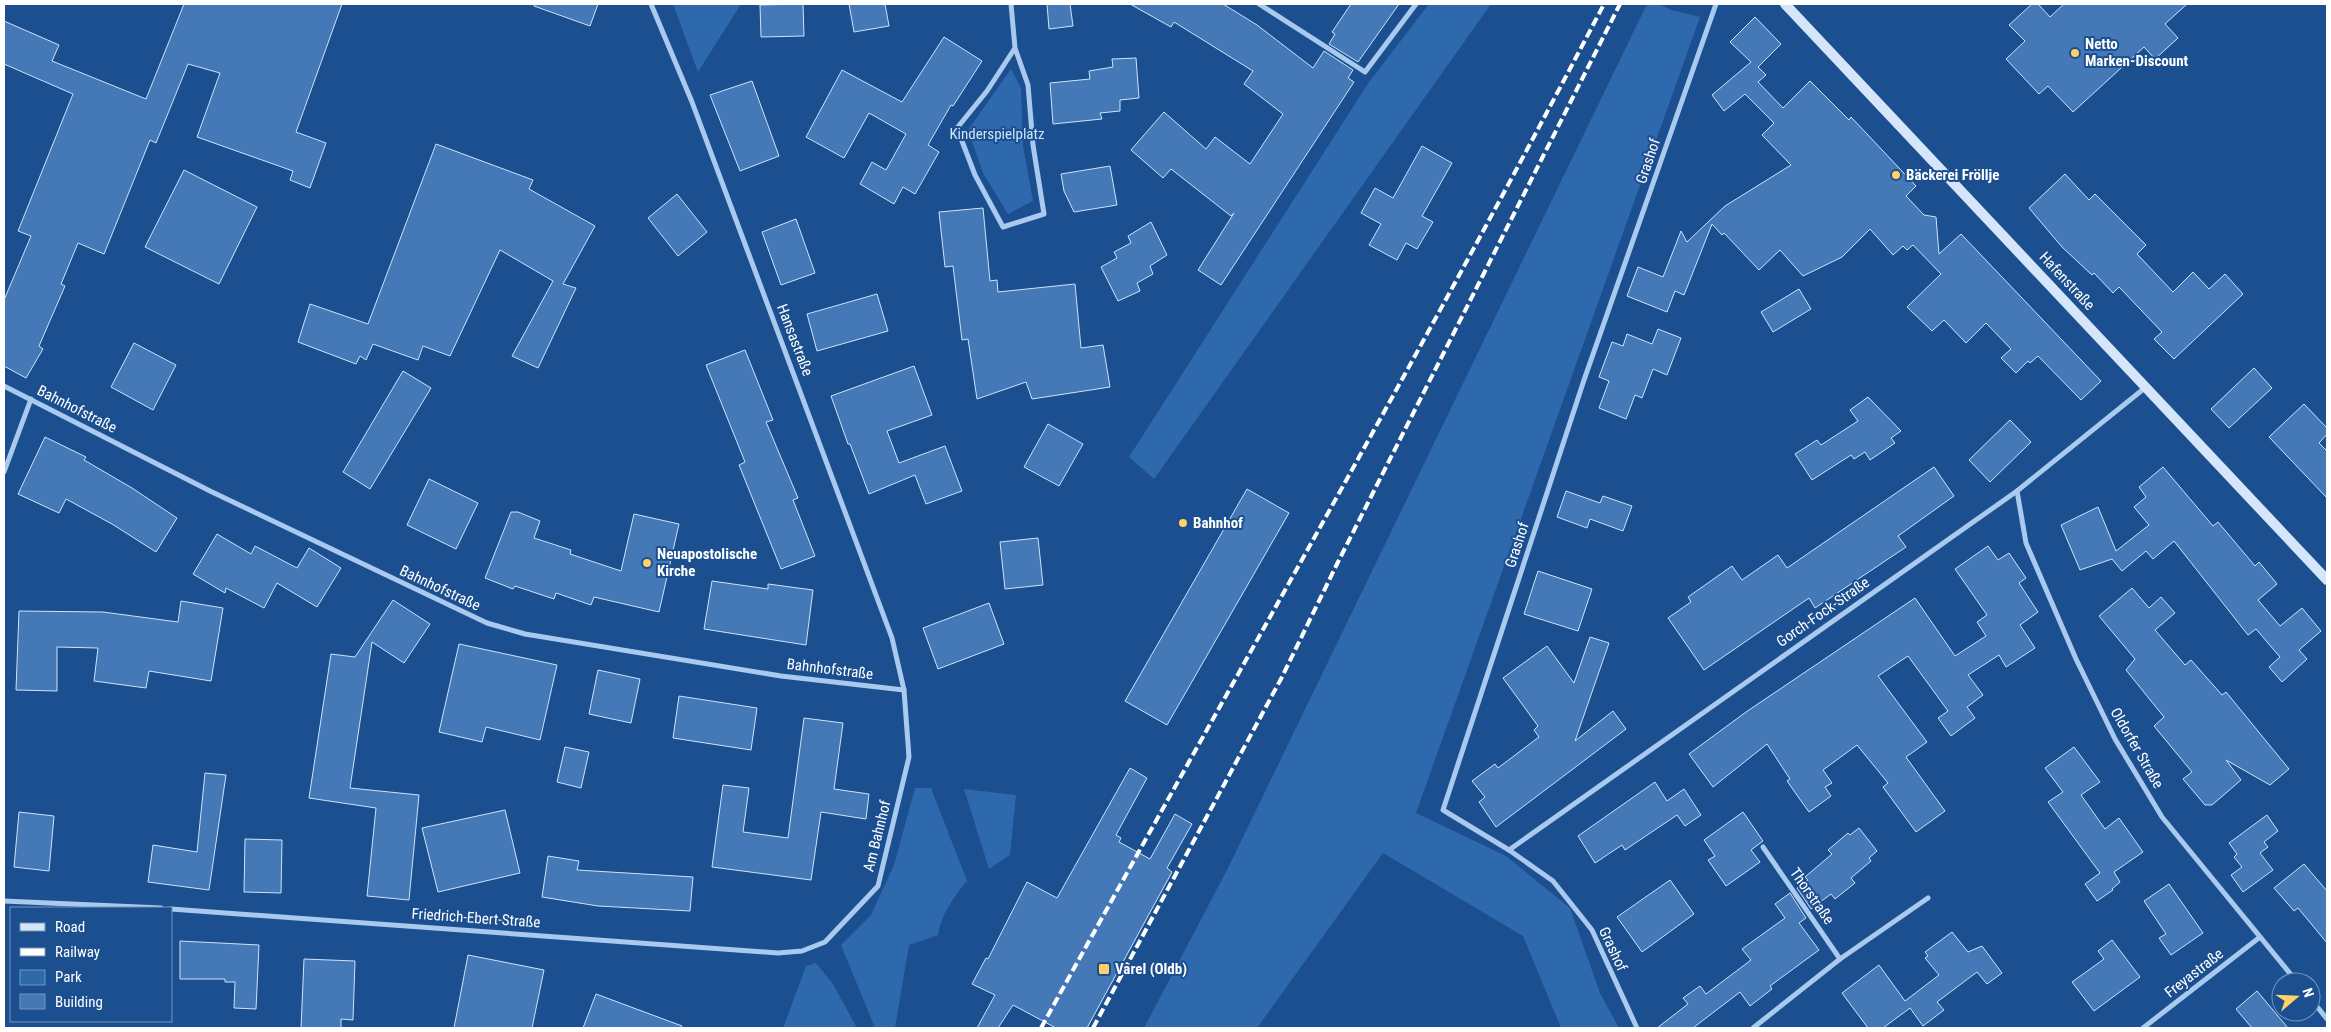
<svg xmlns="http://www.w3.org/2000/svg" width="2331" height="1032" font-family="'Roboto Condensed',sans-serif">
	<rect width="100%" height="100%" fill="#1b4f8f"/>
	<g fill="#2e69ad">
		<path d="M673 4H741L698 72Z"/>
		<path d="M1429 4H1491L1154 479 1129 457 1369 82Z"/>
		<path d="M1647 4H1659L1671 10 1700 17 1416 813 1506 856 1570 908 1600 993 1619 1028H1561L1523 936 1383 853 1257 1028H1144L1228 868Z"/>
		<path d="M1011 69 1021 88 1023 146 1033 201 1008 214 983 173 968 130Z"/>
		<path d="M915 788H931L967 881C954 896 941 915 938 935L909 945 895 1028H875L841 945 871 915 894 865Z"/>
		<path d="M964 789 1016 795 1010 855 989 869Z"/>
		<path d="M816 963 833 984 857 1028H783L806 966Z"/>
	</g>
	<g fill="#4478b7" stroke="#cfe3fa">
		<path d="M184 4H342L296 132 326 143 310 188 290 180 293 171 197 137 220 73 188 64 156 143 150 140 104 254 78 243 61 284 65 286 39 346 43 349 26 378 4 366V300L31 236 18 231 73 94 4 64V21L59 45 52 61 146 99Z"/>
		<path d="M534 4H598L590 26 534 6Z"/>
		<path d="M803 4 804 36 761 37 760 5Z"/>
		<path d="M849 4H885L889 26 854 32Z"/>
		<path d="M1047 4H1070L1073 26 1049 29Z"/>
		<path d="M1130 4H1223L1257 25 1313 68 1324 51 1353 70 1348 78 1354 82 1221 285 1198 270 1234 213 1231 216 1171 169 1163 178 1131 150 1164 112 1206 149 1215 137 1250 164 1283 114 1244 84 1253 71 1174 22 1171 27Z"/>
		<path d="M1351 4H1399L1358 62 1329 44 1335 34 1332 32Z"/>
		<path d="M2032 4H2038L2050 17 2064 4H2187L2165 24 2178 38 2155 59 2144 47 2073 112 2048 86 2039 94 2006 59 2025 41 2009 25Z"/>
		<path d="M1755 17 1781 44 1758 67 1766 75 1758 82 1783 108 1810 81 1849 120 1851 117 1916 186 1906 196 1924 215 1936 217 1939 254 1961 234 2101 381 2081 400 2038 356 2030 363 2028 361 2016 373 2001 358 2011 349 1986 323 1966 343 1944 320 1932 331 1907 307 1941 274 1913 245 1907 250 1903 246 1893 255 1870 229 1842 257 1803 276 1780 250 1759 270 1724 233 1722 235 1712 224 1684 295 1675 291 1667 312 1627 296 1638 267 1663 277 1681 231 1687 242 1725 206 1791 165 1762 135 1774 123 1745 94 1724 111 1712 95 1751 62 1730 42Z"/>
		<path d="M944 37 982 61 953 106 951 105 928 145 939 152 915 194 903 187 894 204 860 184 872 162 886 170 906 134 869 113 844 158 806 137 842 70 902 102Z"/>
		<path d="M1136 58 1139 98 1120 100V111L1100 113 1102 119 1053 124 1050 83 1090 79 1089 71 1113 67 1112 59Z"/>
		<path d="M752 81 779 156 740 171 710 95Z"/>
		<path d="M436 144 533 180 529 189 595 226 563 284 576 288 538 368 512 356 553 281 500 250 450 356 423 346 418 360 373 344 366 360 360 356 356 364 298 342 310 304 368 324Z"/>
		<path d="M1422 146 1452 163 1422 216 1433 222 1417 249 1406 243 1397 260 1369 245 1381 224 1361 213 1375 188 1393 198Z"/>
		<path d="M1110 166 1117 205 1074 212 1064 191 1061 174Z"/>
		<path d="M184 170 257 207 219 284 145 247Z"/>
		<path d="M2065 174 2089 200 2095 194 2146 245 2137 254 2173 292 2193 272 2209 289 2225 274 2243 294 2174 359 2154 339 2162 332 2119 287 2113 293 2094 273 2092 275 2062 247 2029 208Z"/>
		<path d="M677 194 707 232 678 256 648 218Z"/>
		<path d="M983 208 990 281 997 280 998 292 1075 284 1081 348 1103 345 1110 387 1032 399 1026 382 977 399 968 339 962 340 953 266 945 267 939 212Z"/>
		<path d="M796 219 815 273 781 285 762 232Z"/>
		<path d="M1151 222 1167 255 1150 266 1153 274 1137 283 1140 291 1118 301 1101 267 1117 258 1114 252 1131 243 1128 236Z"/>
		<path d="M1799 289 1811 309 1773 332 1761 312Z"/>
		<path d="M877 294 888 331 817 351 807 314Z"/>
		<path d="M1658 329 1681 338 1667 375 1653 369 1642 398 1635 395 1626 419 1599 408 1609 381 1599 377 1612 342 1623 346 1627 334 1652 344Z"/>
		<path d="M134 343 176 365 153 410 111 387Z"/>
		<path d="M745 350 773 420 766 422 798 498 793 500 815 556 781 569 739 465 745 462 706 365Z"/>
		<path d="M914 366 932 415 887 431 899 463 945 446 962 491 926 504 915 475 869 494 850 444H848L831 396Z"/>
		<path d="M2254 368 2272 388 2229 428 2211 409Z"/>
		<path d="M403 371 431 388 370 489 343 472Z"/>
		<path d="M1868 397 1901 431 1891 438 1895 443 1870 460 1865 452 1854 459 1851 455 1812 480 1795 454 1817 440 1821 445 1858 421 1850 410Z"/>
		<path d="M2304 404 2327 428V434L2319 443 2327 451V498L2269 437Z"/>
		<path d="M2010 420 2031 442 1990 482 1969 460Z"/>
		<path d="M1048 424 1083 444 1059 486 1024 467Z"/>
		<path d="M45 437 86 457 84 460 132 488 177 518 156 552 112 524 66 499 59 513 18 494Z"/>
		<path d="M1934 467 1954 496 1898 536 1906 547 1815 608 1809 598 1704 670 1668 618 1691 602 1688 597 1732 566 1742 580 1778 555 1787 568Z"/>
		<path d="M2163 467 2213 526 2218 522 2255 566 2259 562 2277 584 2258 600 2280 626 2302 608 2321 631 2299 650 2307 659 2282 682 2269 667 2280 657 2256 629 2248 635 2174 541 2153 559 2146 551 2122 571 2112 559 2080 570 2061 525 2098 507 2116 551 2149 525 2134 507 2146 497 2139 487Z"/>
		<path d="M429 479 478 503 456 549 407 525Z"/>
		<path d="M1247 489 1289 513 1167 725 1125 701Z"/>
		<path d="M1566 491 1600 503 1603 496 1632 506 1623 531 1590 519 1587 528 1557 517Z"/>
		<path d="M511 512H518L540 521 534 538 571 550 570 554 621 571 634 514 679 524 659 612 594 597 591 605 556 593 554 599 515 586 513 589 485 578Z"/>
		<path d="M217 534 251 554 255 546 297 568 309 548 341 568 317 607 277 583 264 608 226 588 225 593 193 574Z"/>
		<path d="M1038 538 1043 585 1005 589 1000 542Z"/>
		<path d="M1988 546 1998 560 2009 553 2026 578 2019 583 2038 612 2020 625 2035 648 2006 667 1999 655 1968 675 1983 695 1967 707 1975 718 1951 736 1938 718 1948 711 1908 656 1878 676 1927 742 1906 757 1945 811 1916 832 1883 787 1888 783 1857 745 1823 770 1832 783 1825 787 1831 796 1809 812 1787 781 1790 779 1767 744 1713 787 1689 754 1746 712 1915 598 1955 656 1986 636 1977 622 1987 615 1955 569Z"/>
		<path d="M1538 571 1592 589 1578 631 1524 614Z"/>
		<path d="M712 581 768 589V584L813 590 806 645 704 629Z"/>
		<path d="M2132 588 2149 608 2161 597 2175 613 2155 630 2185 665 2191 660 2222 695 2226 692 2289 769 2270 785 2226 760 2241 780 2212 805H2205L2183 779 2192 772 2154 726 2164 717 2126 670 2135 659 2099 616Z"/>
		<path d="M393 600 430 624 404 663 372 642 350 788 419 795 409 900 367 896 376 808 309 798 331 654 355 657Z"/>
		<path d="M181 601 223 608 211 681 149 671 146 688 94 681 98 648 57 647V691L16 690 19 611 103 612 178 622Z"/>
		<path d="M989 603 1004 644 938 669 923 628Z"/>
		<path d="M1590 637 1609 643 1575 741 1613 711 1626 729 1496 827 1479 802 1485 797 1472 781 1495 764 1498 768 1539 737 1534 730 1538 726 1503 678 1547 646 1574 683Z"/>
		<path d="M459 644 557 665 540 740 486 727 482 742 439 732Z"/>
		<path d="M598 670 640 679 631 723 589 714Z"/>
		<path d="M679 696 757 708 751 750 673 738Z"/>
		<path d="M804 718 843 723 834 789 869 794 866 819 821 812 811 880 712 867 723 785 749 788 743 832 788 838Z"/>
		<path d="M565 747 589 752 581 788 557 782Z"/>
		<path d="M2074 747 2100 782 2081 795 2105 829 2119 818 2143 852 2114 872 2120 882 2112 889 2113 890 2097 901 2085 884 2100 873 2048 802 2063 792 2045 768Z"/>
		<path d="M1130 768 1147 778 1116 835 1121 838 1119 842 1150 859 1175 814 1192 824 1167 868 1172 872 1087 1028H1056L1013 1005 998 1028H977L995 995 972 984 986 958 988 959 1027 882 1057 898Z"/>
		<path d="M205 773 226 775 209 890 148 882 153 845 197 852Z"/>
		<path d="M1655 782 1667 801 1684 789 1701 815 1685 826 1677 815 1625 850 1622 845 1595 863 1578 836Z"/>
		<path d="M505 810 520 873 438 892 422 828Z"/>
		<path d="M19 812 54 816 49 871 14 867Z"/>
		<path d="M1743 812 1763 841 1751 850 1760 862 1726 886 1708 860 1715 856 1704 840Z"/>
		<path d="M2267 815 2278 831 2264 842 2268 847 2260 853 2273 870 2243 892 2231 875 2242 867 2234 857 2237 854 2229 843Z"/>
		<path d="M1859 828 1877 851 1869 858 1871 861 1851 878 1855 883 1835 899 1831 894 1811 909 1797 888 1808 880 1805 877 1812 871 1832 854 1828 850 1848 833 1850 835Z"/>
		<path d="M245 839 282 840 281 893 244 892Z"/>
		<path d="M548 856 579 861 577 870 693 877 690 911 598 906 542 897Z"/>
		<path d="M2304 864 2327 891V943L2298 908 2294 911 2274 888Z"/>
		<path d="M1670 880 1694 914 1642 952 1617 917Z"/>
		<path d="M2169 884 2203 933 2171 955 2159 938 2166 934 2144 901Z"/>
		<path d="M1790 893 1806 918 1799 923 1819 950 1770 986 1772 989 1750 1006 1740 992 1693 1028H1657L1688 1004 1683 998 1700 986 1706 994 1751 960 1742 949 1785 918 1775 904Z"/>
		<path d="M1952 932 1968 952 1982 946 2002 973 1987 984 1977 972 1937 1002 1944 1010 1923 1026 1910 1008 1883 1028H1868L1842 993 1879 965 1905 1001 1939 975 1925 958 1928 956 1925 952Z"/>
		<path d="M2112 940 2140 977 2094 1011 2072 982 2104 959 2098 951Z"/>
		<path d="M180 941 259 945 256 1009 234 1008 235 982H225V979H180Z"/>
		<path d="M468 955 544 970 532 1028H454Z"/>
		<path d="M304 959 355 961 353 1020 341 1019V1028H301Z"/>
		<path d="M2257 991 2288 1028H2252L2236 1009Z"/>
		<path d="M596 994 682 1026 681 1028H583Z"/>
	</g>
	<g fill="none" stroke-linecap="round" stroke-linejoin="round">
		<g stroke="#a9c9ee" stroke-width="5">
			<path d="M1011 4 1015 48 1028 85 1033 145 1044 214 1003 227 975 175 957 128 987 91 1015 48"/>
			<path d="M1259 4 1365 72 1416 4"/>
			<path d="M4 386 210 491 487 623 525 634 781 676 904 690"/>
			<path d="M4 472 31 399"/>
			<path d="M2017 491 2026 543 2076 659 2115 739 2162 817 2297 982"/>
			<path d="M1763 847 1840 959"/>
			<path d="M1509 850 2017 491 2146 387"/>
			<path d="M4 901 161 908"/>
			<path d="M171 909 778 953 802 951 825 942 878 886 909 757 904 690 892 638 692 102 651 4"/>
			<path d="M2311 999 2327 1019"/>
			<path d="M1637 1028 1592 930 1553 881 1509 850 1443 810 1584 380 1716 4"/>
			<path d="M1753 1028 1840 959 1928 898"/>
			<path d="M2143 1028 2260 937"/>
		</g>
		<path stroke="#d6e6fa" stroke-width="10" d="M1785 4 2327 580"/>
		<g stroke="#fff" stroke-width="4" stroke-dasharray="9 4" stroke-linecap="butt">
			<path d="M1041 1028C1229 687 1424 349 1604 4"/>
			<path d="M1093 1028 1282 677 1337 564 1620 4"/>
		</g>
	</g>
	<g fill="#ffd166" stroke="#1b4f8f" stroke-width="2">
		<circle cx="2075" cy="53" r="5"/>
		<circle cx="1896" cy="175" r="5"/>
		<circle cx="1183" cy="523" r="5"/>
		<circle cx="647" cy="563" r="5"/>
		<rect x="1098" y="963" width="12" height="12" rx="2.5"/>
	</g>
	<g text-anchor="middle" stroke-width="4" stroke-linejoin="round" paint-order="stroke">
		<g font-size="15" font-weight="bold" fill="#fff" stroke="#1b4f8f" text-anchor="start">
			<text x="2085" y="49">Netto<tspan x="2085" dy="17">Marken-Discount</tspan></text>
			<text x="1906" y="180">Bäckerei Fröllje</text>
			<text x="1193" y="528">Bahnhof</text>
			<text x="657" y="559">Neuapostolische<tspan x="657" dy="17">Kirche</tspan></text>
			<text x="1115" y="974">Varel (Oldb)</text>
		</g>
		<g font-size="15" fill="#cfe3fa" stroke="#1b4f8f">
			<text x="997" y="139">Kinderspielplatz</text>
		</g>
		<g font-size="15" fill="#fff" stroke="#1b4f8f">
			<text transform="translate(1648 161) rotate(-71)" y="5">Grashof</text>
			<text transform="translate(2067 281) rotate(47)" y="5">Hafenstraße</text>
			<text transform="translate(795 340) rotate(69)" y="5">Hansastraße</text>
			<text transform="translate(77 409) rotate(27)" y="5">Bahnhofstraße</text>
			<text transform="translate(1517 545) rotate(-72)" y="5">Grashof</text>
			<text transform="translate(440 588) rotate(25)" y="5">Bahnhofstraße</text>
			<text transform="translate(1823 612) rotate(-35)" y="5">Gorch-Fock-Straße</text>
			<text transform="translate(830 669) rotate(7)" y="5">Bahnhofstraße</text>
			<text transform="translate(2137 748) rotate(60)" y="5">Oldorfer Straße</text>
			<text transform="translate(877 836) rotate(-76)" y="5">Am Bahnhof</text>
			<text transform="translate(1812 896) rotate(55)" y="5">Thorstraße</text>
			<text transform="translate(476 918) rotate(4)" y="5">Friedrich-Ebert-Straße</text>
			<text transform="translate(1613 949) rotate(65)" y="5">Grashof</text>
			<text transform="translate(2194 973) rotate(-38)" y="5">Freyastraße</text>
		</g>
	</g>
	<rect width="2331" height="1032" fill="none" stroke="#ffffff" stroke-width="10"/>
	<rect x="10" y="907" width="162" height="115" fill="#1b4f8f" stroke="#7695bc"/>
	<rect x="20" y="923" width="25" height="8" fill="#d6e6fa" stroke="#7695bc"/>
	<text x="55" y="932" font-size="15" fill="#ffffff">Road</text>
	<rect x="20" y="948" width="25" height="8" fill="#ffffff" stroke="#7695bc"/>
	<text x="55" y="957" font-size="15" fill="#ffffff">Railway</text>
	<rect x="20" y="970" width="25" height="15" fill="#2e69ad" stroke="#7695bc"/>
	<text x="55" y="982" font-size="15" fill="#ffffff">Park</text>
	<rect x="20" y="994" width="25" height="15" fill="#4478b7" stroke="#7695bc"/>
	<text x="55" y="1007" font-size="15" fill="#ffffff">Building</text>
	<g transform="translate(2296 997) rotate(71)"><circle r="24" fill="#1b4f8f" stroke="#7695bc"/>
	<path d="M0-4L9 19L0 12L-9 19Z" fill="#ffd166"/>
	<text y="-8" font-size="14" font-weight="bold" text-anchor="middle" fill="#ffffff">N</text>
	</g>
</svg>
